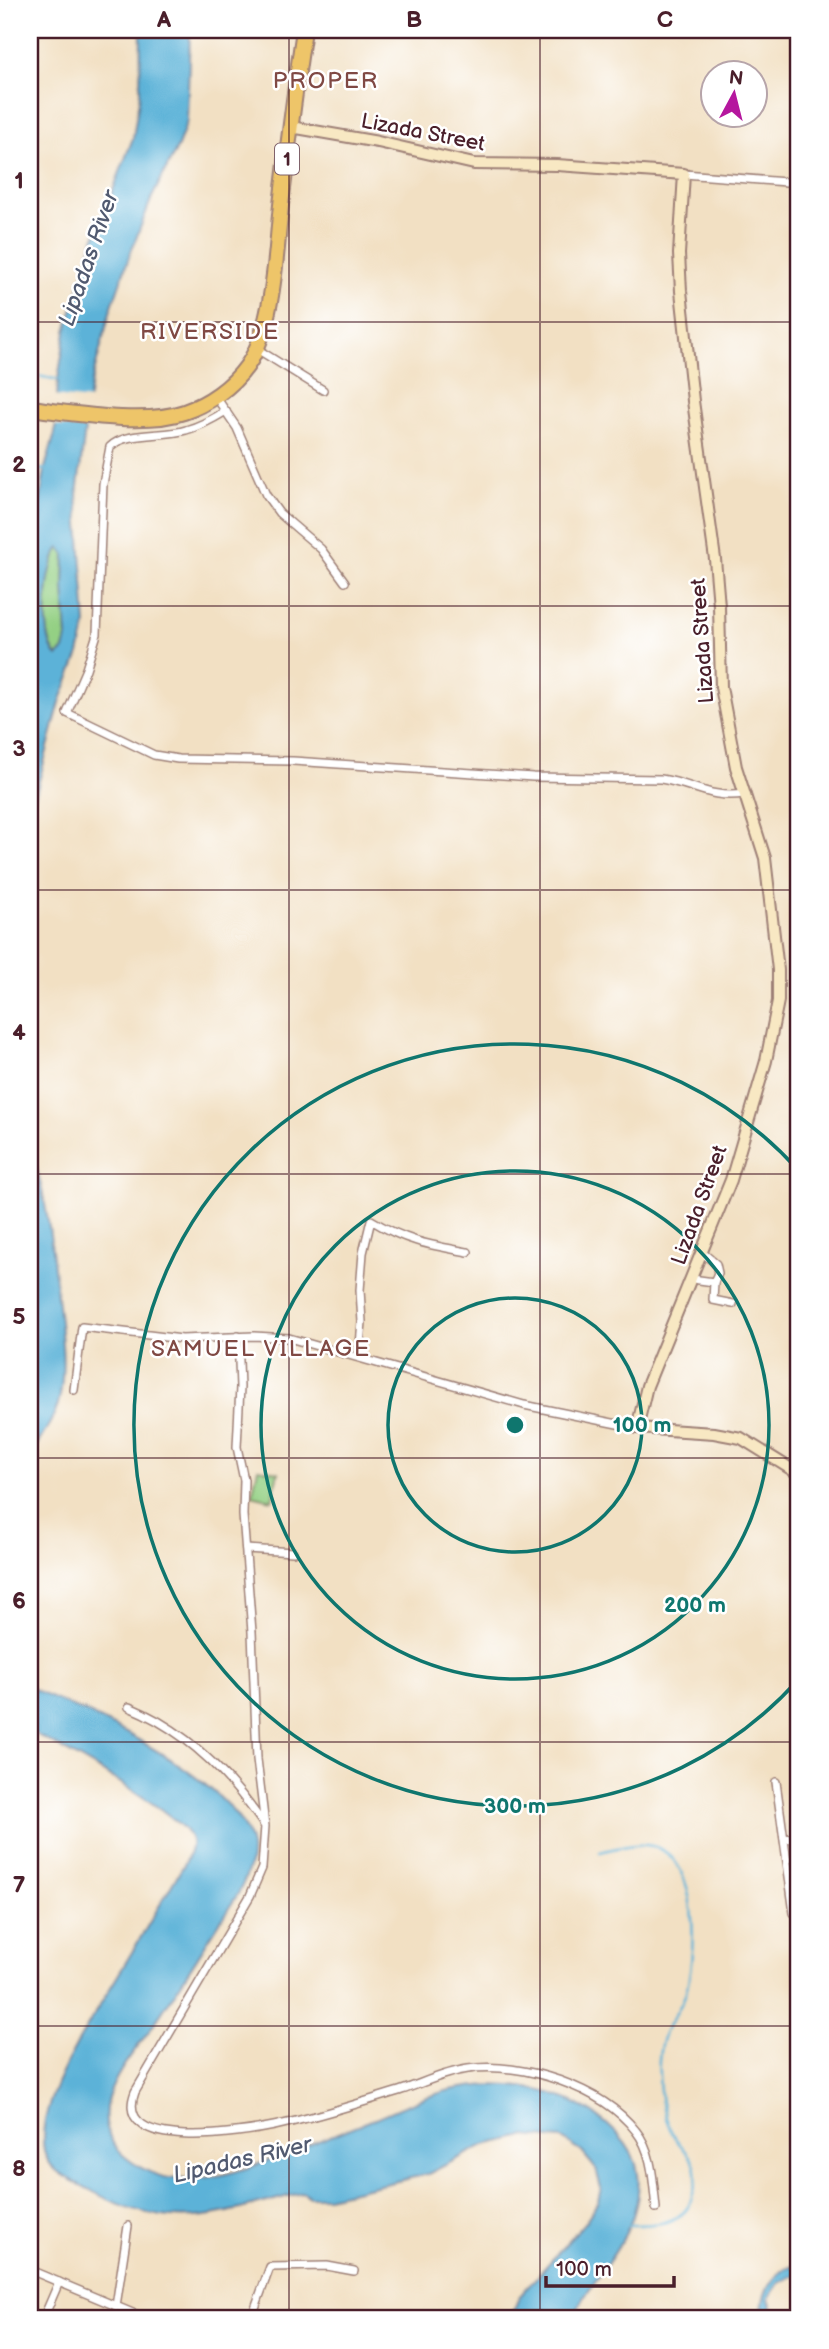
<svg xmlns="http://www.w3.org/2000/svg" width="829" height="2349" font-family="'Balsamiq Sans',sans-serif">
	<rect width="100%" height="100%" fill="#fff"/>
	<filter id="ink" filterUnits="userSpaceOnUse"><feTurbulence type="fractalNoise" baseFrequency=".0143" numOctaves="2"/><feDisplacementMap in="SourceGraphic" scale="14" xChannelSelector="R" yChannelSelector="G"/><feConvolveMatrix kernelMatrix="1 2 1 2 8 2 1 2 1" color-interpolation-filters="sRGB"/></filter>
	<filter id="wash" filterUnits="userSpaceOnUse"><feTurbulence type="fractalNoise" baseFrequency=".00686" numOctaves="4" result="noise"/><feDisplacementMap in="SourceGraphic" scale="28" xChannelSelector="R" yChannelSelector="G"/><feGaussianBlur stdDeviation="1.57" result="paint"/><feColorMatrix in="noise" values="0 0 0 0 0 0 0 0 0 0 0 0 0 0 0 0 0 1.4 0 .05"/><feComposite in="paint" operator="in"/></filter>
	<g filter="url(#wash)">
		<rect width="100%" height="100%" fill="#f2e0c3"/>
		<g fill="#94d084" stroke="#6f7858" stroke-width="2">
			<path d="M60 547 65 555 64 586 67 637 64 650 57 656C40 640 45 565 60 547Z"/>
			<path d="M258 1468 278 1472 272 1500 252 1495Z"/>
		</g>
		<g fill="#5bb2d8" stroke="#526882" stroke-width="2" fill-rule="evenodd">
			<path d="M141 30H190L187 121 178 146 152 197 129 257 110 312 90 388 77 495 86 624 79 654 60 702 30 815V703L35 690 37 665 32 634 35 538 45 468 55 433 58 379 66 331 92 245 133 138 140 93ZM60 548 65 555 64 586 67 637 64 650 57 656C40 640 45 565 60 548Z"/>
			<path d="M30 1148C47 1195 52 1246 57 1296 61 1331 67 1370 58 1404 53 1422 39 1440 30 1457Z"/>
			<path d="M30 1687C49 1698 69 1705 89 1714 133 1735 245 1795 251 1847 253 1863 245 1880 238 1894 209 1938 182 1983 152 2027 136 2050 117 2070 108 2098 102 2119 107 2142 124 2156 141 2170 163 2180 186 2179 220 2179 252 2167 283 2155 314 2143 345 2130 376 2118 400 2108 425 2096 450 2090 505 2078 566 2088 609 2126 634 2148 644 2171 636 2205 626 2249 591 2280 572 2319H510L519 2297 586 2221 598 2201 601 2188 596 2169 582 2152 562 2139 525 2136 484 2145 428 2174 327 2197H309L304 2192C218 2214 174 2237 90 2190 72 2180 48 2172 44 2150 34 2102 96 2013 120 1972 142 1936 163 1899 185 1863 189 1855 194 1845 190 1837 177 1810 60 1748 30 1731Z"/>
			<path d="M799 2265V2273L779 2283 769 2298 775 2319H764C757 2297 775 2267 799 2265Z"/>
		</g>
		<path fill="#f2e0c3" d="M53 396 91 400 87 429 51 425Z"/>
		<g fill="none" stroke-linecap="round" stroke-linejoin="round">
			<g stroke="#5bb2d8" stroke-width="2.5">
				<path d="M30 375 61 380"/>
				<path d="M30 471 47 469"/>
				<path d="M600 1852C617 1848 635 1842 652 1846 702 1858 696 1958 685 1995 680 2009 671 2020 665 2032 660 2044 658 2061 659 2074 659 2094 663 2113 671 2131 682 2153 702 2157 695 2187 693 2193 691 2202 688 2207 677 2225 649 2225 630 2225"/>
			</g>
		</g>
	</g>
	<g filter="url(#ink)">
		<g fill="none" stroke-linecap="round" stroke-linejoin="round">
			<g stroke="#9e8077" stroke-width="10">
				<g id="street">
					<path d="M684 174 799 183"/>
					<path d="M257 349 323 390"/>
					<path d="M216 397 237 428 266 495 279 513 321 549 345 582"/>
					<path d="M226 411C213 419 201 426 186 430 165 437 125 431 110 447L103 484 97 634 86 669 67 713 154 755 178 759 293 761 533 777 661 779C694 784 709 799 744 794"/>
					<path d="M703 1253 716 1264 718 1273 714 1282"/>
					<path d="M692 1279 714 1282 713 1300 733 1304"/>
					<path d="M238 1336 240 1387 237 1447 244 1480 243 1515 252 1632 257 1759 265 1826 262 1868 250 1896 135 2092C111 2155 245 2132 274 2126 317 2117 360 2103 402 2090 423 2083 445 2072 468 2069 522 2061 602 2087 636 2131 653 2152 653 2183 656 2208"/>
					<path d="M359 1357 362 1322 360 1290 363 1253 371 1220C405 1241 429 1245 468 1252"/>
					<path d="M74 1390 82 1327 182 1339 254 1336 289 1338 524 1405 637 1428"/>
					<path d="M246 1549 293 1552"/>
					<path d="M129 1707C186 1730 230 1775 264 1825"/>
					<path d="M776 1782 794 1913"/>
					<path d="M784 1838 799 1840"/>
					<path d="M30 2270 147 2319"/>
					<path d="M116 2306 128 2226"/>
					<path d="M43 2319 59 2282"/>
					<path d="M251 2319 270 2267 327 2266 354 2271"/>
				</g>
			</g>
			<g stroke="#9e8077" stroke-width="14">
				<path id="secondary" d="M291 127 378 142 474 164 557 165 684 174 679 254 681 291 693 401 715 559 719 606 721 687 736 767 765 858 778 970V1001L766 1061 731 1180 647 1386 637 1428 714 1433 741 1438 799 1474"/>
			</g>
			<g stroke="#9e8077" stroke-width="18">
				<path id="highway" d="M30 408C73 413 144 426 184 412 208 404 232 387 247 366 274 327 276 251 281 205 288 146 295 88 304 30"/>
			</g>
			<use href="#street" stroke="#fff" stroke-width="7"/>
			<use href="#secondary" stroke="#f8e8c3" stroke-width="10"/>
			<use href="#highway" stroke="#eec569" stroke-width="14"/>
		</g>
	</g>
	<path fill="none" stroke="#4a1f2b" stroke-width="2" stroke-opacity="0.55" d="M289 30V2319M540 30V2319M30 322H799M30 606H799M30 890H799M30 1174H799M30 1458H799M30 1742H799M30 2026H799"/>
	<g fill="none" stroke="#0f766e" stroke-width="3.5">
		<circle cx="515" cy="1425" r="127"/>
		<circle cx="515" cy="1425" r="254"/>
		<path d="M798 1680A381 381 0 1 1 798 1170"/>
	</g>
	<g text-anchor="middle" stroke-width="5" stroke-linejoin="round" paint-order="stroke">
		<rect fill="#fff" stroke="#80626b" stroke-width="2" x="275" y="143.5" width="24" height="31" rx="5"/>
		<g font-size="19" font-weight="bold" fill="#4a1f2b">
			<text x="287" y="166">1</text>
		</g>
		<g font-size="21" fill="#4a1f2b" stroke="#fff">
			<text transform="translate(423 132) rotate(11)" y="7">Lizada Street</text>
			<text transform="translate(702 641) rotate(-94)" y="7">Lizada Street</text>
			<text transform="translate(699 1205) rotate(-70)" y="7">Lizada Street</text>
		</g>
		<g font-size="23" letter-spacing="2" fill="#804944" stroke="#fff">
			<text x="326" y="88">PROPER</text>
			<text x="210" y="339">RIVERSIDE</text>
			<text x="261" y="1356">SAMUEL VILLAGE</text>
		</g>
		<g font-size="23" font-style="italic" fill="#515a70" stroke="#fff">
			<text transform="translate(88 258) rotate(-71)" y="8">Lipadas River</text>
			<text transform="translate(242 2159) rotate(-13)" y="8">Lipadas River</text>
		</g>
	</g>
	<circle cx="515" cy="1425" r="10" fill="#0f766e" stroke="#fff" stroke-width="3.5"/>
	<g font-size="21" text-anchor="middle" font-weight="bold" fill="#0f766e" stroke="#fff" stroke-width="5" stroke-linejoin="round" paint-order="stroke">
		<text x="642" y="1432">100 m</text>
		<text x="695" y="1612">200 m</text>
		<text x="515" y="1813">300 m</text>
	</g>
	<rect width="829" height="2349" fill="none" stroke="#fff" stroke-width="77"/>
	<g transform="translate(734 94) rotate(7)"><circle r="33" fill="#ffffff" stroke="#b7a5aa" stroke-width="2"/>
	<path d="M0-5L12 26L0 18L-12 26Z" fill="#b5179e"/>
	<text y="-10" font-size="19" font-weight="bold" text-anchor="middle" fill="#4a1f2b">N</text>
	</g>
	<path d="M546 2276v10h128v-10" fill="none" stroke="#4a1f2b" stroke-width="3.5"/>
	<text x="556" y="2276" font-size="21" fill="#4a1f2b" stroke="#ffffff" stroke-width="5" paint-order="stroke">100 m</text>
	<rect x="38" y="38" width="752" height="2272" fill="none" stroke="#4a1f2b" stroke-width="2.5"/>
	<g font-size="23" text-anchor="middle" font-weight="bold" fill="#4a1f2b">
		<text x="164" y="27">A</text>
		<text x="414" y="27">B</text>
		<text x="665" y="27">C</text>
		<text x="19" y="188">1</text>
		<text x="19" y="472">2</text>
		<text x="19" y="756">3</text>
		<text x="19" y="1040">4</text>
		<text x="19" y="1324">5</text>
		<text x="19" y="1608">6</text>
		<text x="19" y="1892">7</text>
		<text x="19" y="2176">8</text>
	</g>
</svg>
